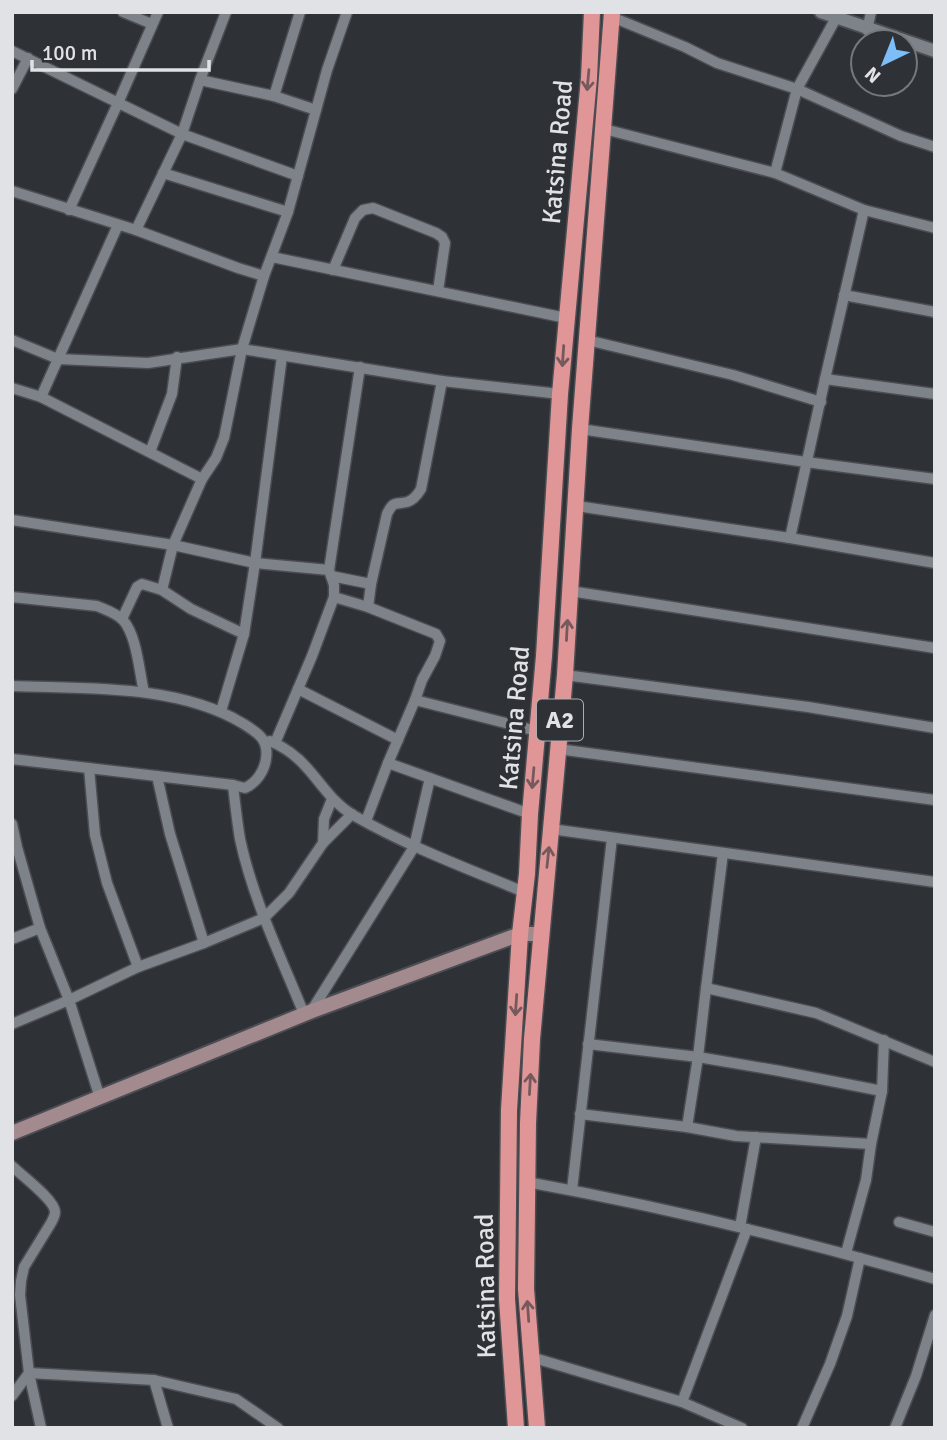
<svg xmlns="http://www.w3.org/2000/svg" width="947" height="1440" font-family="Signika,sans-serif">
	<rect width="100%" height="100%" fill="#2e3136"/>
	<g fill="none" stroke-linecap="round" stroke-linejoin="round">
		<g stroke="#4b4d52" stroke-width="13">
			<g id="minor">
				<path d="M123 12 152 24"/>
				<path d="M612 17 685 47 717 63 797 89 901 136 935 147"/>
				<path d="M867 30 871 12"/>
				<path d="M12 51 182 134 298 176"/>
				<path d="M200 80 274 96 316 110"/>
				<path d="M12 89 28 58"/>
				<path d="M274 96 300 12"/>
				<path d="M604 129 775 173 864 210 935 228"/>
				<path d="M163 173 288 212"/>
				<path d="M775 173 797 89 836 18"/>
				<path d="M12 191 136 230 238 268 264 276"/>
				<path d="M69 210 118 103 158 12"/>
				<path d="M136 230 182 134 200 80 226 12"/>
				<path d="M272 257 566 318"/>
				<path d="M333 270 355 218 363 210 373 208 436 233 442 237 445 243 438 291"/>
				<path d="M844 295 935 312"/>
				<path d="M12 340 58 359 118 225"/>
				<path d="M587 340 733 375 821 402"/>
				<path d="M825 379 935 394"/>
				<path d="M12 388 41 397 202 479"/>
				<path d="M41 397 58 359 148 363 242 349 442 381 560 394"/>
				<path d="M580 429 806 462 935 479"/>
				<path d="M150 452 172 394 177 357"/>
				<path d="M577 506 790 538 935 563"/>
				<path d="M12 520 173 545 255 563 329 570"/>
				<path d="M790 538 825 379 864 210"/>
				<path d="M331 576 371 584"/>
				<path d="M162 590 173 545 202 479 216 458 224 438 242 349 264 276 288 212 327 70 347 12"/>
				<path d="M570 591 935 648"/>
				<path d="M12 597 97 606C106 610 116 613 123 620 137 636 139 671 144 692"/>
				<path d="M334 597 368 607 436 634 440 641 435 656 422 680 415 700 537 731"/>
				<path d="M368 607 371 584 387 514C394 500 395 505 407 502 414 500 418 494 421 489L442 381"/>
				<path d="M122 619 137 587 142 584 162 590 191 609 244 634"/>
				<path d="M565 675 808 707 935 728"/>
				<path d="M12 686C86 689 177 684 242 723 258 733 269 739 266 759 264 772 256 783 245 788L233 785 12 759"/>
				<path d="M298 689 398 740"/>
				<path d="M221 711 244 634 255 563 282 356"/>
				<path d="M270 741C284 747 298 757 308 769 323 786 334 804 353 815 407 846 466 868 524 892"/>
				<path d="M275 743 312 656 334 597V585L329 570 360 367"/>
				<path d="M558 749 935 800"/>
				<path d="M388 763 530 814"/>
				<path d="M89 768 95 835 107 883 138 967"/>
				<path d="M157 776 170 834 204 943"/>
				<path d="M233 785C235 803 237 821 240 839 253 900 281 957 304 1014"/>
				<path d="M366 821 388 763 415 700"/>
				<path d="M12 824 17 847 40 928 69 1000 100 1098"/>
				<path d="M551 829 935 882"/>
				<path d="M323 843 324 819 332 799"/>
				<path d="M723 853 706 988 816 1013 935 1062"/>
				<path d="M12 939 40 928"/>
				<path d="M312 1010 414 847 430 778"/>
				<path d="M12 1024 69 1000 138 967 204 943 264 918 289 893 323 843 352 814"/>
				<path d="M588 1044 698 1057 780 1071 882 1091"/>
				<path d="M580 1114 687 1127 736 1136 871 1144"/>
				<path d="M687 1127 698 1057 706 988"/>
				<path d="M12 1166C21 1175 55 1200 55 1212 55 1216 53 1219 51 1223L24 1267 21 1281 20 1295 29 1373 41 1428"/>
				<path d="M527 1182C664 1207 800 1240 935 1279"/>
				<path d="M572 1190 612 838"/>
				<path d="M899 1222 935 1232"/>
				<path d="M740 1227 756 1137"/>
				<path d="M846 1253 866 1180 871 1144 882 1091 884 1040"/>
				<path d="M531 1357 682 1402 742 1428"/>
				<path d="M154 1380 168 1428"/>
				<path d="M12 1396 29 1373 154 1380 236 1399 278 1428"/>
				<path d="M682 1402 747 1229"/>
				<path d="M802 1428 830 1364 847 1316 860 1258"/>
				<path d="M895 1428 916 1376 935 1315"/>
			</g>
		</g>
		<g stroke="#4b4d52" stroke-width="16">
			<path id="tertiary" d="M821 12 935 51"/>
		</g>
		<g stroke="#4b4d52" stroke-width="18">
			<path id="secondary" d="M12 1133 312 1011 520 934H541"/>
		</g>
		<g stroke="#4b4d52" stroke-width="19">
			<g id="trunk">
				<path d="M516 1428 507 1299 509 1110 520 934 527 874 530 814 544 656 560 394 589 78 592 12"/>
				<path d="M537 1428 526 1289 528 1123 532 1039 565 675 580 429 612 12"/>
			</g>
		</g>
		<use href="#minor" stroke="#7e8389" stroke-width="10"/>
		<use href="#tertiary" stroke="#7e8389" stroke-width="12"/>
		<use href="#secondary" stroke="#a38a8e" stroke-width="14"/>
		<use href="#trunk" stroke="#e09696" stroke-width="16"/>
	</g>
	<defs><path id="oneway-shaft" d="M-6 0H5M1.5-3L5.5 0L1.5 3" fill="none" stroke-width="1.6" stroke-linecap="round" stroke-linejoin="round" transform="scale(1.75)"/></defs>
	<g stroke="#75595c">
		<use href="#oneway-shaft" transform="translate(588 80) rotate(95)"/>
		<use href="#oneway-shaft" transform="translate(563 356) rotate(94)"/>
		<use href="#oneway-shaft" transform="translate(567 630) rotate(-87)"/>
		<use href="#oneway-shaft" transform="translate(533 778) rotate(95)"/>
		<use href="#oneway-shaft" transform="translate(548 857) rotate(-84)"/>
		<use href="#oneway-shaft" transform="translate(516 1005) rotate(94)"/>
		<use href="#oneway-shaft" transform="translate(530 1084) rotate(-87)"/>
		<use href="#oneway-shaft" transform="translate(528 1311) rotate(-94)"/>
	</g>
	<g text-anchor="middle" stroke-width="7" stroke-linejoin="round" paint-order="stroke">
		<rect fill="#2e3136" stroke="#abadb0" stroke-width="2" x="537" y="699.5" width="46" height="41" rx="5"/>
		<g font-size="24" font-weight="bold" fill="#e0e2e5">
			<text x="560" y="728">A2</text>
		</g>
		<g font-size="26" fill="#e0e2e5" stroke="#2e3136">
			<text transform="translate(557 152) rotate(-85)" y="9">Katsina Road</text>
			<text transform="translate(514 718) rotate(-85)" y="9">Katsina Road</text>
			<text transform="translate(485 1286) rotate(-91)" y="9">Katsina Road</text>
		</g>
	</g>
	<rect width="947" height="1440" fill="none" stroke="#e0e2e5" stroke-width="28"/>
	<g transform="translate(884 63) rotate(223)"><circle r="33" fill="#2e3136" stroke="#75787c" stroke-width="2"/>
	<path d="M0-5L12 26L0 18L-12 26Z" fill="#7dbef9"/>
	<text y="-10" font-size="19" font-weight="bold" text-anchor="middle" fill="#e0e2e5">N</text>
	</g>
	<path d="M32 60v10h177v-10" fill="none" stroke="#e0e2e5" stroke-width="3.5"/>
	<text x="42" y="60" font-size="21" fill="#e0e2e5" stroke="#2e3136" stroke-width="5" paint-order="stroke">100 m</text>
</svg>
